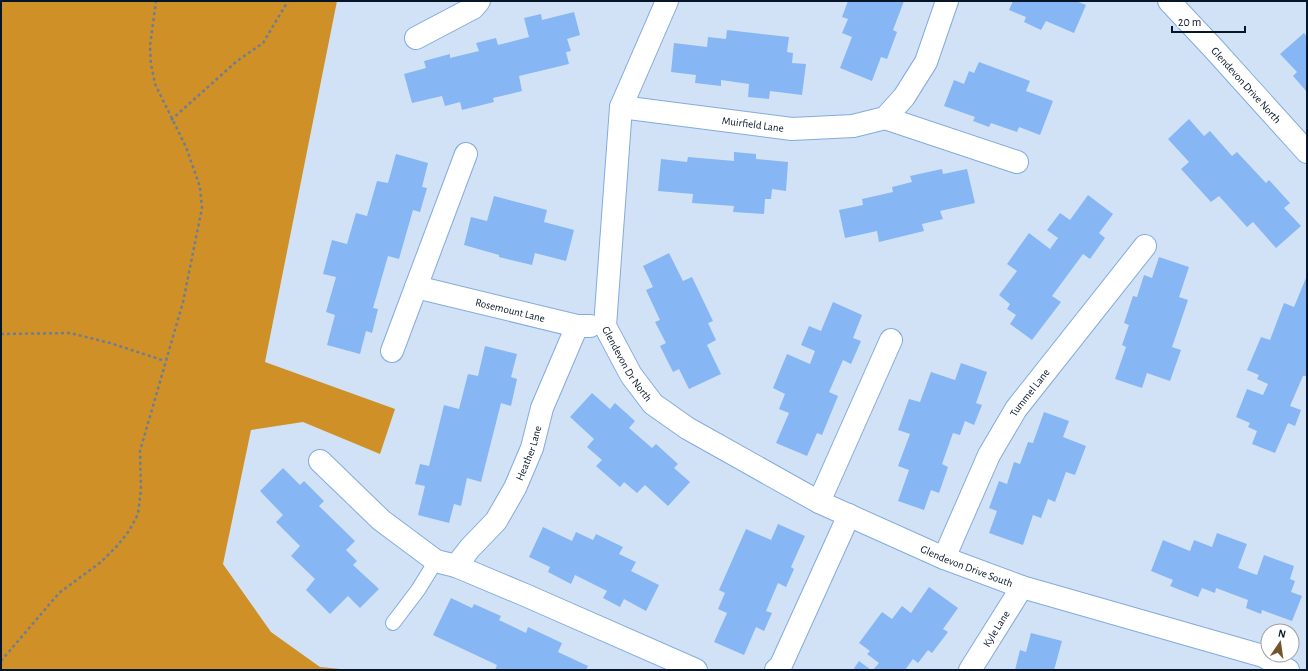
<svg xmlns="http://www.w3.org/2000/svg" width="1308" height="671" font-family="'Alegreya Sans',sans-serif">
	<rect width="100%" height="100%" fill="#d1e2f7"/>
	<path fill="#d09028" d="M1 1H337L265 362 395 409 380 454 303 422 251 430 223 564 271 632 320 667 351 670H1Z"/>
	<g fill="#86b6f3">
		<path d="M848 1H904L893 30 897 32 887 59 881 57 872 81 840 68 852 37 842 33 848 19 842 17Z"/>
		<path d="M1013 1H1076L1086 5 1074 33 1046 21 1041 30 1024 22 1026 17 1009 10Z"/>
		<path d="M574 12 580 35 567 39 571 51 566 52 569 64 519 76 522 91 493 98 494 102 462 110 460 102 445 106 442 96 412 103 404 74 426 68 424 61 450 54V58L479 51 476 43 496 38 498 45 529 37 524 18 541 14 542 20Z"/>
		<path d="M727 30 789 37 787 52 793 53 792 63 806 64 802 95 770 91 769 99 748 97 749 84 721 80V86L695 83 696 75 671 72 674 43 707 47 708 37 726 39Z"/>
		<path d="M1304 33 1307 37V92L1293 76 1297 72 1280 54Z"/>
		<path d="M979 62 1030 81 1026 91 1053 101 1040 135 1019 127 1017 132 991 123 989 127 973 121 975 117 944 106 954 80 964 84 969 71 974 73Z"/>
		<path d="M1189 119 1204 136 1210 131 1232 156 1237 152 1266 183 1269 180 1290 203 1284 208 1301 226 1276 248 1253 222 1247 227 1219 196 1211 202 1181 169 1189 162 1168 139Z"/>
		<path d="M734 152 756 154V159L788 162 786 191 772 189 771 199H765L764 214 733 212 734 206 692 203 693 194 658 191 661 159 687 162 688 157 734 161Z"/>
		<path d="M396 154 428 163 422 187 427 188 420 212 413 210 399 259 388 256 373 308 378 309 372 333 366 331 360 354 327 345 335 315 326 312 336 277 323 274 332 240 347 244 356 213 367 216 377 181 388 183Z"/>
		<path d="M942 169 943 174 967 169 975 203 940 211 943 219 922 224 924 231 879 242 877 231 845 238 839 210 863 205 862 199 893 192 892 187 912 182 910 176Z"/>
		<path d="M1088 195 1113 214 1099 233 1105 238 1090 259 1083 254 1052 296 1061 302 1032 340 1010 324 1016 315 1007 309 1010 304 999 295 1017 271 1007 264 1029 233 1050 249 1058 238 1047 230 1060 213 1070 220Z"/>
		<path d="M494 196 547 210 544 222 574 230 566 261 535 253 532 265 499 257V255L464 245 471 217 487 221Z"/>
		<path d="M669 253 683 281 692 277 713 321 708 323 716 340 707 345 721 374 689 389 679 369 673 372 660 346 666 343 655 322 660 320 646 290 653 287 643 266Z"/>
		<path d="M1159 257 1189 267 1179 297 1188 300 1172 347 1181 350 1170 381 1147 373 1142 388 1115 379 1126 347 1122 345 1129 325 1124 323 1133 296 1137 297 1144 275 1152 278Z"/>
		<path d="M1306 278H1307V376H1303L1290 406 1301 410 1295 426 1288 423 1275 453 1252 444 1257 431 1248 427 1250 423 1236 417 1247 389 1263 395 1268 384 1257 379 1259 375 1247 370 1261 337 1270 340 1284 303 1294 307Z"/>
		<path d="M833 302 862 315 853 338 861 341 851 364 843 360 829 392 838 396 822 435 817 433 807 456 776 443 789 413 779 409 785 394 773 388 787 354 810 364 815 351 801 345 809 326 821 331Z"/>
		<path d="M485 346 517 354 511 377 517 379 511 406 501 403 481 482 467 478 461 506 454 504 449 523 418 515 425 486 415 484 420 464 429 466 444 405 459 409 468 374 478 376Z"/>
		<path d="M961 363 987 372 976 403 982 405 974 425 965 421 960 435 953 433 942 464 948 467 939 493 931 490 924 510 898 501 909 470 898 466 910 434 898 430 909 399 920 402 931 372 955 380Z"/>
		<path d="M592 393 610 409 615 403 635 421 629 428 652 448 656 444 678 464 674 468 690 482 668 506 645 485 637 493 624 482 620 487 596 466 602 460 587 447 594 439 570 417Z"/>
		<path d="M1044 412 1069 421 1063 437 1086 446 1075 475 1066 472 1055 502 1048 499 1041 518 1033 515 1023 545 989 533 997 511 989 508 999 481 1007 484 1014 462 1020 464 1028 442 1033 443Z"/>
		<path d="M283 468 300 485 304 481 324 501 319 506 355 541 346 550 357 561 353 565 379 589 360 608 348 596 330 614 306 590 315 579 291 556 300 546 276 522 283 515 260 491Z"/>
		<path d="M778 524 805 536 791 567 794 569 786 587 778 583 766 611 772 613 764 631 756 627 744 655 714 642 727 613 718 609 725 593 719 590 746 529 771 540Z"/>
		<path d="M543 527 572 541 576 532 593 540 596 534 623 547 619 554 636 562 631 571 659 585 646 611 624 599 620 607 603 598 607 591 575 575 571 584 548 572 550 567 529 557Z"/>
		<path d="M1217 533 1247 544 1238 568 1257 575 1264 555 1294 566 1290 579 1295 581 1291 592 1302 596 1292 621 1262 610 1261 614 1246 608 1248 600 1216 588 1215 593 1202 588 1198 597 1170 586 1173 580 1151 571 1163 540 1190 551 1194 540 1212 547Z"/>
		<path d="M929 587 958 608 943 629 948 632 932 653 928 650 918 663 913 659 905 670H873L879 663 867 654 870 651 859 643 882 612 892 619 902 606 911 613Z"/>
		<path d="M451 598 472 608 474 604 501 616 499 620 526 633 528 627 562 643 558 652 588 666 586 670H495L497 665 433 635Z"/>
		<path d="M1031 633 1062 641 1054 670H1015L1020 650 1026 652Z"/>
		<path d="M859 661 871 670H853Z"/>
	</g>
	<g fill="none" stroke-linecap="round" stroke-linejoin="round">
		<g stroke="#82abdd" stroke-width="16">
			<path id="lane" d="M393 623 418 590 436 561"/>
		</g>
		<g stroke="#82abdd" stroke-width="24">
			<g id="street">
				<path id="s1" d="M667 1 621 107 605 326 631 375 653 404 687 428 819 502 944 558 1022 587 1263 656 1288 670"/>
				<path id="s2" d="M1169 1 1213 48 1307 152"/>
				<path d="M416 38 473 8 479 1"/>
				<path id="s3" d="M621 107 792 129 853 126 885 118 904 97 926 62 947 1"/>
				<path d="M885 118 1017 162"/>
				<path id="s4" d="M416 287 577 326H590"/>
				<path d="M392 351 466 154"/>
				<path d="M320 461 381 520 436 561 456 566 525 595 696 670"/>
				<path d="M819 502 891 340"/>
				<path id="s5" d="M944 558 989 455 1016 409 1145 246"/>
				<path id="s6" d="M456 566 470 548 496 521 515 488 532 448 542 408 577 326"/>
				<path d="M776 670 781 665 849 515"/>
				<path id="s7" d="M970 670 1022 587"/>
			</g>
		</g>
		<g stroke="#6e7e91" stroke-width="2.5" stroke-dasharray="3 3" stroke-linecap="butt">
			<path d="M171 120 237 61 263 43 288 1"/>
			<path d="M1 334 70 333 110 343 165 361"/>
			<path d="M1 661 59 593 101 562 117 546 129 531 138 514 141 489 140 451 183 302 202 208 200 187 186 147 155 84 151 64 150 46 156 1"/>
		</g>
		<use href="#lane" stroke="#fff" stroke-width="14"/>
		<use href="#street" stroke="#fff" stroke-width="22"/>
	</g>
	<g text-anchor="middle" stroke-width="3.5" stroke-linejoin="round" paint-order="stroke">
		<g font-size="11" fill="#061527" stroke="#fff">
			<text dy="4" stroke="none"><textPath href="#s2" startOffset="114">Glendevon Drive North</textPath></text>
			<text dy="4" stroke="none"><textPath href="#s3" startOffset="133">Muirfield Lane</textPath></text>
			<text dy="4" stroke="none"><textPath href="#s4" startOffset="97">Rosemount Lane</textPath></text>
			<text dy="4" stroke="none"><textPath href="#s1" startOffset="379">Glendevon Dr North</textPath></text>
			<text dy="4" stroke="none"><textPath href="#s5" startOffset="187">Tummel Lane</textPath></text>
			<text dy="4" stroke="none"><textPath href="#s6" startOffset="136">Heather Lane</textPath></text>
			<text dy="4" stroke="none"><textPath href="#s1" startOffset="781">Glendevon Drive South</textPath></text>
			<text dy="4" stroke="none"><textPath href="#s7" startOffset="49">Kyle Lane</textPath></text>
		</g>
	</g>
	<rect width="1308" height="671" fill="none" stroke="#061527" stroke-width="4"/>
	<g transform="translate(1280 643) rotate(13)"><circle r="19" fill="#ffffff" stroke="#9ba1a9"/>
	<path d="M0-3L7 15L0 10L-7 15Z" fill="#735529"/>
	<text y="-6" font-size="11" font-weight="bold" text-anchor="middle" fill="#061527">N</text>
	</g>
	<path d="M1172 26v6h73v-6" fill="none" stroke="#061527" stroke-width="2"/>
	<text x="1178" y="26" font-size="12" fill="#061527" stroke="#ffffff" stroke-width="3" paint-order="stroke">20 m</text>
</svg>
